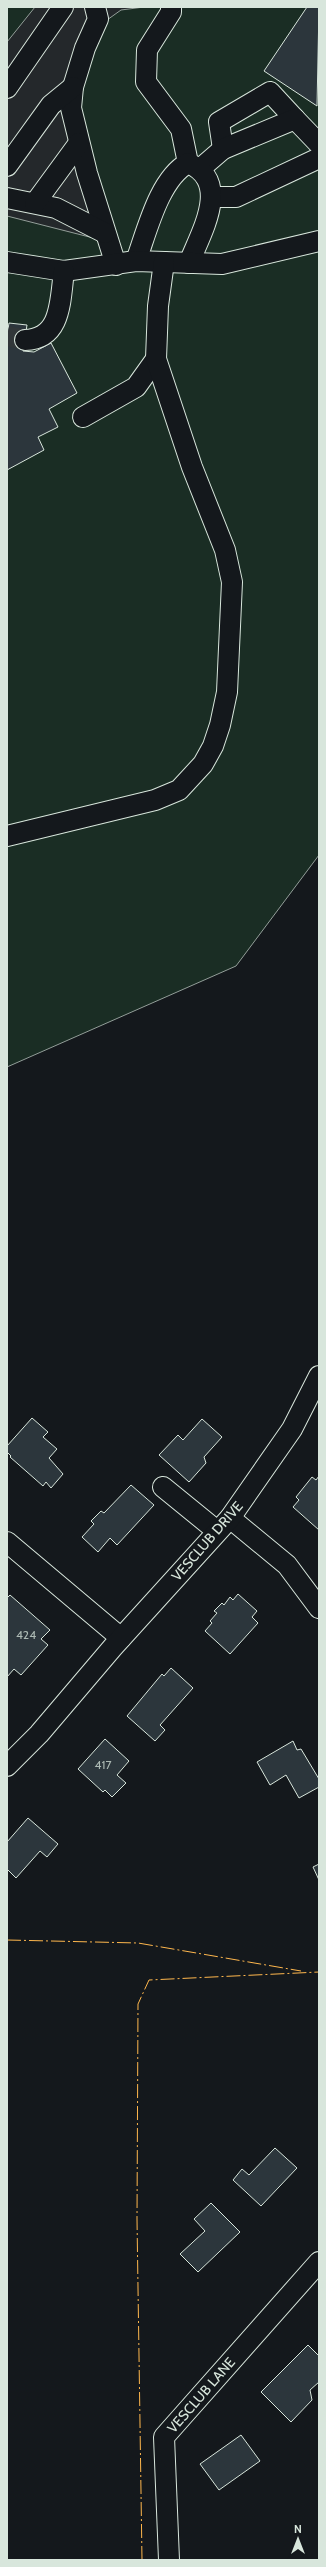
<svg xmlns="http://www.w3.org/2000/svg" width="326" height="2567" font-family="Cabin,sans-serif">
	<rect width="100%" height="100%" fill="#14181c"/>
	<path fill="#1a2d24" stroke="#939e99" d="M7 7H319V855L236 966 7 1067Z"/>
	<path fill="#24282b" stroke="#939e99" d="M35 7H144L121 10 100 25 83 70 79 121 117 244 7 216V42Z"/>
	<g fill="#2c363c" stroke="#d8e6dc">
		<path d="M307 7H319L317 106 264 71Z"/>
		<path d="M9 323 27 325 23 351 34 352 51 343 77 393 49 409 58 427 38 437 44 450 7 470V335Z"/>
		<path d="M32 1418 48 1432 43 1437 57 1449 49 1458 63 1474 51 1488 46 1482 43 1486 10 1457 11 1456 7 1452V1446Z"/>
		<path d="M202 1419 222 1437 204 1457 206 1463 189 1482 159 1455 178 1435 183 1440Z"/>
		<path d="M319 1476V1530L293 1507 299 1500 296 1497 312 1477 316 1480Z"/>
		<path d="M131 1485 154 1505 117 1545 110 1538 98 1552 82 1537 94 1524 91 1521 101 1511 104 1513Z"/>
		<path d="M238 1594 257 1611 252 1617 258 1623 230 1654 205 1631 212 1623 210 1621 217 1613 214 1611 222 1603 224 1605 230 1597 233 1600Z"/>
		<path d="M10 1595 50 1630 41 1639 48 1645 21 1675 14 1669 7 1677V1598Z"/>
		<path d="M171 1668 193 1688 160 1725 165 1730 155 1741 127 1716 162 1674 164 1676Z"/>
		<path d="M105 1739 129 1761 117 1775 126 1783 112 1797 105 1790 103 1792 78 1769Z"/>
		<path d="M293 1741 297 1750 301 1749 319 1779V1787L299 1798 286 1775 270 1785 257 1762Z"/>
		<path d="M28 1818 58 1844 47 1857 40 1851 16 1878 7 1869V1842Z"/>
		<path d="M319 1864V1880L313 1867Z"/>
		<path d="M275 2148 297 2168 261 2206 233 2180 242 2169 249 2175Z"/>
		<path d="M211 2203 240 2232 198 2272 180 2254 205 2231 194 2219Z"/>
		<path d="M308 2345 319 2356V2382L310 2390 312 2400 291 2422 261 2392Z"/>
		<path d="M241 2435 260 2461 219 2490 200 2464Z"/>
	</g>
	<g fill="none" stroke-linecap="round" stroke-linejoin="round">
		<path stroke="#313739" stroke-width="20" stroke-dasharray="20 10" stroke-linecap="butt" d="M7 336 25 340"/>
		<g stroke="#d8e6dc" stroke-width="22">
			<g id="minor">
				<path d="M95 7 98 19 85 48 73 87 71 108 87 173 116 265"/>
				<path d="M171 7V12L147 50 146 82 181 129 188 163"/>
				<path d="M7 88 63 7"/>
				<path d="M223 149 219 122 270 92 295 119"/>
				<path d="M7 166 51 105 73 87"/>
				<path d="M201 168 223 149 295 119 319 144"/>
				<path d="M212 197H236L319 158"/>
				<path d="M7 198 56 208 105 233"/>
				<path d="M35 203 79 143"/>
				<path d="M136 261C147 231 159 179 188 163 232 182 201 232 189 263"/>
				<path d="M7 262 64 271 136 261 222 264 319 241"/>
				<path d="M25 340C62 339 60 300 64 271"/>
				<path d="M83 417 136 387 156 359"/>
				<path d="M7 836 155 800 179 790 203 764 213 746 220 725 227 692 232 582 225 550 192 467 156 359 158 306 164 262"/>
				<path d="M163 1487 217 1531"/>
				<path d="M230 1518 287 1565 319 1608"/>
				<path d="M7 1542 121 1638"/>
				<path d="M7 1766 39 1734 113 1647 230 1518 292 1429 319 1376"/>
				<path d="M169 2560 164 2437 319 2262"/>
			</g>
		</g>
		<use href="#minor" stroke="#14181c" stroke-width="20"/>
		<g stroke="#ffb74d" stroke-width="1" stroke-dasharray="14 3 2 3" stroke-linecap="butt">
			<path d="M7 1940 138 1943 301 1971"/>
			<path d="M142 2560 137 2219 138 2004 149 1980 319 1972"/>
		</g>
	</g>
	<g text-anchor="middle" stroke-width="3" stroke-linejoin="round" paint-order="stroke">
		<g font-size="12" fill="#adbab4">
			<text x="26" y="1639">424</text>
			<text x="103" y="1769">417</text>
		</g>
		<g font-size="14" fill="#d8e6dc" stroke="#14181c">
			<text transform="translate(207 1541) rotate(-49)" y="5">VESCLUB DRIVE</text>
			<text transform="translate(201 2395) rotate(-49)" y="5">VESCLUB LANE</text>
		</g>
	</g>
	<rect width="326" height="2567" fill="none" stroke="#d8e6dc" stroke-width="16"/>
	<g transform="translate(298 2539)" stroke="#14181c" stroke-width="3" paint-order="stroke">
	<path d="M0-3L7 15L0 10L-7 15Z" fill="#d8e6dc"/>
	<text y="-6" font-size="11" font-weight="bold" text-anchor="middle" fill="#d8e6dc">N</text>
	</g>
</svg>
